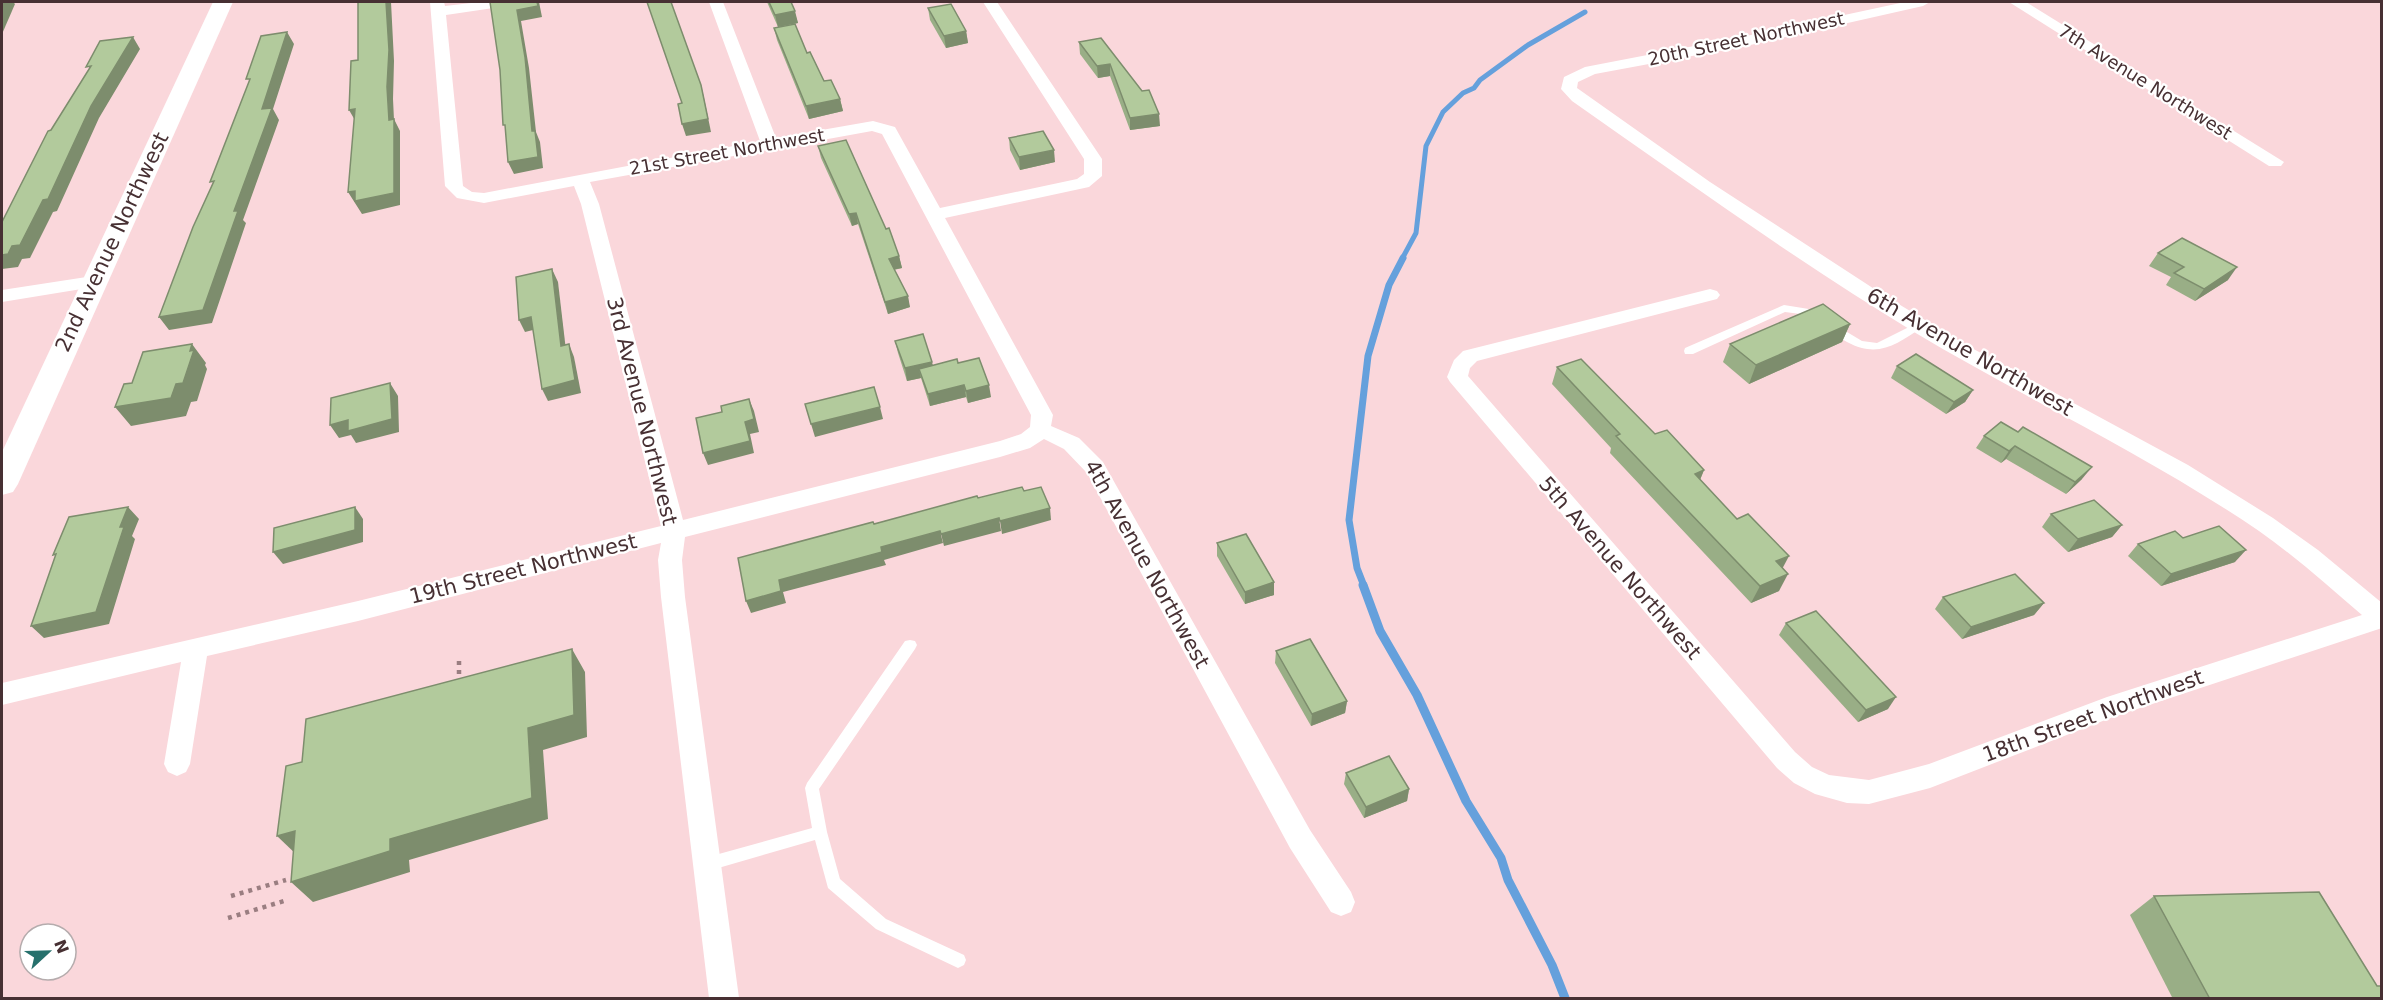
<svg xmlns="http://www.w3.org/2000/svg" width="2383" height="1000" font-family="'DejaVu Sans',sans-serif">
	<rect width="100%" height="100%" fill="#fad7db"/>
	<g fill="none" stroke-linecap="round" stroke-linejoin="round">
		<path stroke="#65a0dc" stroke-width="5" d="M1402 259 1416 233 1426 146 1443 112 1463 93 1474 88 1480 80 1528 45 1585 12"/>
		<path stroke="#65a0dc" stroke-width="7" d="M1364 586 1357 568 1349 520 1368 356 1389 285 1403 258"/>
		<path stroke="#65a0dc" stroke-width="9" d="M1363 585 1380 631 1417 695 1466 801 1501 858 1508 880 1552 965 1565 998"/>
		<g stroke="#9a7e81" stroke-width="4.5" stroke-dasharray="4 5" stroke-linecap="butt">
			<path d="M459 661V683"/>
			<path d="M231 896 286 880"/>
			<path d="M228 918 284 901"/>
		</g>
		<g fill="#fff" fill-rule="evenodd">
			<path d="M1784 305 1815 310 1824 318 1819 321 1808 315 1785 312 1693 354H1685L1684 351 1685 348Z"/>
			<path d="M1919 322 1923 323 1924 325 1923 327C1896 344 1879 359 1847 342 1840 338 1833 334 1828 328L1833 325 1837 326 1862 341 1877 343Z"/>
			<path d="M910 640 915 641 917 645 915 649 819 789 827 832 840 879 886 919 964 955 966 960 964 965 958 968 876 929 828 888 815 840 708 871 703 869 701 864 703 859 708 857 812 828 805 788 807 783 905 641Z"/>
		</g>
		<g fill="#fff" fill-rule="evenodd">
			<path d="M430 2H444L445 6 480 2H514L507 6 446 15 463 186 472 192 484 193 760 141 709 2H723L776 138 873 121 895 127 940 208 1077 179 1084 174V159L983 2H997L1102 159V176L1089 187 945 218 1053 415 1051 426 1079 438 1103 462 1310 830 1351 892 1355 902 1351 912 1341 916 1331 912 1290 848 1087 473 1064 449 1044 439 1030 448 1000 457 685 537 682 560 685 597 739 998H709L661 597 658 560 661 543 358 621 207 656 190 764 186 772 177 776 168 772 164 764 181 662 2 705V683L358 601 661 526 581 204 574 186 484 203 457 198 445 186ZM872 131 882 134 1031 415 1030 427 1021 434 1000 441 683 520 599 204 590 182Z"/>
			<path d="M1905 2H1930L1923 6 1746 46 1595 74 1578 82 1577 88 1710 182 1882 294 1968 346 2188 465 2273 518 2318 550 2382 603V628L2113 717 1930 788 1869 804 1847 803 1815 794 1794 783 1777 768 1450 382 1447 377 1454 360 1463 351 1710 289 1717 291 1720 295 1717 299 1477 361 1470 368 1468 376 1795 752 1812 767 1829 775 1869 780 1929 764 2107 697 2362 615C2328 586 2296 557 2259 531 2149 456 2028 400 1914 332 1797 261 1685 180 1572 101L1561 89 1564 77 1585 67 1746 36Z"/>
			<path d="M2009 2H2026L2284 162 2281 166H2269Z"/>
			<path d="M93 276 100 278 103 282 100 286 2 302V290Z"/>
		</g>
		<path fill="#fff" fill-rule="evenodd" d="M213 2H233L18 484 13 492 2 495V452Z"/>
	</g>
	<g fill="#99ae86">
		<path d="M767 2H791L798 23 778 27Z"/>
		<path d="M928 8 966 31 968 43 946 48 930 20Z"/>
		<path d="M774 28 807 53 824 81 840 99 843 111 809 119 777 40Z"/>
		<path d="M1101 38 1160 126 1130 130 1110 76 1098 78 1080 54 1079 42Z"/>
		<path d="M1009 138 1055 162 1020 170 1010 150Z"/>
		<path d="M818 146 886 229 899 256 902 268 894 270 910 307 888 314 858 224 852 226 821 158Z"/>
		<path d="M2158 253 2228 280 2195 301 2166 285 2171 277 2149 266Z"/>
		<path d="M1850 324 1842 342 1749 384 1723 362 1730 344Z"/>
		<path d="M895 341 933 365 958 363 991 397 968 403 966 397 930 406 921 378 907 381 898 353Z"/>
		<path d="M1897 366 1973 390 1965 402 1946 414 1891 378Z"/>
		<path d="M1557 367 1655 434 1704 470 1700 480 1783 568 1779 591 1751 603 1610 453 1611 448 1552 384Z"/>
		<path d="M2001 422 2082 479 2066 494 2006 459 2001 463 1976 448 1984 436Z"/>
		<path d="M2051 514 2122 525 2112 537 2068 552 2042 527Z"/>
		<path d="M2183 538 2235 562 2161 586 2128 556 2138 544Z"/>
		<path d="M1217 543 1274 595 1245 604 1217 556Z"/>
		<path d="M1943 597 2044 603 2034 615 1962 639 1935 609Z"/>
		<path d="M1786 623 1888 709 1858 722 1779 635Z"/>
		<path d="M1276 651 1347 701 1345 713 1311 726 1275 663Z"/>
		<path d="M1346 773 1409 789 1407 801 1364 818 1344 784Z"/>
		<path d="M2154 896 2377 986 2382 999H2173L2130 915Z"/>
	</g>
	<g fill="#7d8d6d">
		<path d="M3 2H13L15 4 2 34V4Z"/>
		<path d="M386 2H391L394 61 393 99 394 120V119L400 131V205L362 214 348 192 387 87Z"/>
		<path d="M537 2H539L542 17 521 21 529 68 536 132 540 142 543 168 514 174 508 162 532 131 517 10Z"/>
		<path d="M795 11 798 23 778 27 775 15Z"/>
		<path d="M966 31 968 43 946 48 944 36Z"/>
		<path d="M287 32 294 44 273 109 279 120 243 220 246 223 212 323 169 330 159 317 262 109Z"/>
		<path d="M133 37 140 49 99 118 57 211 53 212 30 258 22 259 18 267 2 269V255L12 246 91 106Z"/>
		<path d="M1110 64V76L1098 78 1097 66Z"/>
		<path d="M701 85 704 98 711 132 686 136 682 124Z"/>
		<path d="M840 99 843 111 809 119 806 106Z"/>
		<path d="M355 109 356 122 349 110Z"/>
		<path d="M1159 114 1160 126 1130 130V118Z"/>
		<path d="M1054 150 1055 162 1020 170 1019 157Z"/>
		<path d="M856 213 858 224 852 226 849 214Z"/>
		<path d="M899 256 902 268 891 270 889 259Z"/>
		<path d="M2237 267 2228 280 2195 301 2204 289Z"/>
		<path d="M552 269 558 282 567 359 561 346Z"/>
		<path d="M908 296 910 307 888 314 885 302Z"/>
		<path d="M531 317 537 329 525 332 519 320Z"/>
		<path d="M1850 324 1842 342 1749 384 1756 365Z"/>
		<path d="M192 344 206 363 205 365 207 369 197 401 191 402 186 416 131 426 115 407 176 384Z"/>
		<path d="M569 344 574 357 581 393 548 401 542 389Z"/>
		<path d="M932 362 935 374 919 369 921 378 907 381 905 368Z"/>
		<path d="M390 383 398 396 399 432 356 443 351 435 339 438 330 425Z"/>
		<path d="M964 385 966 397 930 406 928 394Z"/>
		<path d="M989 385 991 397 968 403 966 391Z"/>
		<path d="M1973 390 1965 402 1946 414 1954 402Z"/>
		<path d="M749 399 754 411 759 432 750 434 754 453 708 465 703 453 745 422Z"/>
		<path d="M880 407 883 419 815 437 811 424Z"/>
		<path d="M2015 446 2006 459 2001 463 2009 451Z"/>
		<path d="M2092 467 2082 479 2066 494 2075 482Z"/>
		<path d="M1704 470 1697 487 1695 474Z"/>
		<path d="M128 507 139 519 132 536 135 539 109 624 44 638 31 626 120 527Z"/>
		<path d="M355 507 363 519V542L283 564 273 552Z"/>
		<path d="M1050 508 1051 520 1002 534 1000 521Z"/>
		<path d="M999 518 1001 531 944 546 941 534Z"/>
		<path d="M2122 525 2112 537 2068 552 2078 539Z"/>
		<path d="M940 531 943 543 884 560 886 565 783 592 786 603 751 613 746 601 779 580 881 547Z"/>
		<path d="M2246 550 2235 562 2161 586 2171 574Z"/>
		<path d="M1789 556 1780 573 1776 561Z"/>
		<path d="M1788 574 1779 591 1751 603 1760 586Z"/>
		<path d="M1274 582V595L1245 604V592Z"/>
		<path d="M2044 603 2034 615 1962 639 1971 627Z"/>
		<path d="M572 649 585 672 587 737 543 750 548 819 409 860 410 872 313 902 291 882 390 839 528 728Z"/>
		<path d="M1896 697 1888 709 1858 722 1866 710Z"/>
		<path d="M1347 701 1345 713 1311 726 1312 714Z"/>
		<path d="M1409 789 1407 801 1364 818 1366 807Z"/>
		<path d="M295 831 299 857 277 836Z"/>
	</g>
	<g fill="#b2ca9c" stroke="#7d8d6d" stroke-width="1.5">
		<path d="M358 2H386L389 50 387 87 389 120 394 119V193L355 201V191L348 192 355 109 349 110 351 61 358 60Z"/>
		<path d="M490 2H537L538 6 517 10 525 57 532 131H535L538 157 508 162 505 125H503L500 70Z"/>
		<path d="M647 2H671L701 85 708 119 682 124 678 104 682 103Z"/>
		<path d="M769 2H791L795 11 775 15Z"/>
		<path d="M951 4 966 31 944 36 928 8Z"/>
		<path d="M795 24 807 53 810 52 824 81 831 80 840 99 806 106 774 28Z"/>
		<path d="M287 32 262 109 272 108 234 211H238L203 310 159 317 193 227 214 181 210 182 250 79H246L261 36Z"/>
		<path d="M133 37 91 106 48 199 43 200 20 245 12 246 8 254 2 255V222L48 131 51 130 91 66 86 67 100 41Z"/>
		<path d="M1101 38 1142 91 1149 90 1159 114 1130 118 1110 64 1097 66 1079 42Z"/>
		<path d="M1043 131 1054 150 1019 157 1009 138Z"/>
		<path d="M846 140 886 229 889 228 899 256 889 259 908 296 885 302 856 213 849 214 818 146Z"/>
		<path d="M2182 238 2237 267 2204 289 2174 273 2184 267 2158 253Z"/>
		<path d="M552 269 561 346 569 344 575 380 542 389 531 317 519 320 516 277Z"/>
		<path d="M1823 304 1850 324 1756 365 1730 344Z"/>
		<path d="M923 334 932 362 905 368 895 341Z"/>
		<path d="M192 344 190 351 194 350 183 383 176 384 171 398 115 407 124 384 132 383 143 352Z"/>
		<path d="M1916 354 1973 390 1954 402 1897 366Z"/>
		<path d="M979 358 989 385 966 391 964 385 928 394 919 369 957 359 958 363Z"/>
		<path d="M1581 359 1655 434 1667 430 1704 470 1695 474 1737 519 1748 514 1789 556 1776 561 1788 574 1760 586 1616 436 1620 434 1557 367Z"/>
		<path d="M390 383 392 419 348 431V420L330 425 331 398Z"/>
		<path d="M874 387 880 407 811 424 805 404Z"/>
		<path d="M749 399 754 419 745 422 750 441 703 453 696 418 722 412 721 406Z"/>
		<path d="M2001 422 2018 432 2023 427 2092 467 2075 482 2015 446 2009 451 1984 436Z"/>
		<path d="M1022 487 1024 491 1041 487 1050 508 1000 521 999 518 941 534 940 531 881 547 882 552 779 580 781 591 746 601 738 558 873 522 874 524 977 496 978 498Z"/>
		<path d="M2094 500 2122 525 2078 539 2051 514Z"/>
		<path d="M128 507 120 527H124L96 612 31 626 56 554 53 555 69 517Z"/>
		<path d="M355 507V530L273 552 274 528Z"/>
		<path d="M2219 526 2246 550 2171 574 2138 544 2175 531 2183 538Z"/>
		<path d="M1246 534 1274 582 1245 592 1217 543Z"/>
		<path d="M2015 574 2044 603 1971 627 1943 597Z"/>
		<path d="M1816 611 1896 697 1866 710 1786 623Z"/>
		<path d="M1310 639 1347 701 1312 714 1276 651Z"/>
		<path d="M572 649 574 715 528 728 532 798 390 839V851L291 882 295 831 277 836 286 766 302 762 306 719Z"/>
		<path d="M1389 756 1409 789 1366 807 1346 773Z"/>
		<path d="M2319 892 2377 986H2382V999H2210L2154 896Z"/>
	</g>
	<g text-anchor="middle" stroke-width="4.5" stroke-linejoin="round" paint-order="stroke">
		<g font-size="18" fill="#473033" stroke="#fff">
			<text transform="translate(1746 39) rotate(-12)" y="6">20th Street Northwest</text>
			<text transform="translate(2145 82) rotate(32)" y="6">7th Avenue Northwest</text>
			<text transform="translate(727 152) rotate(-10)" y="6">21st Street Northwest</text>
		</g>
		<g font-size="21" fill="#473033" stroke="#fff">
			<text transform="translate(112 242) rotate(-65)" y="7">2nd Avenue Northwest</text>
			<text transform="translate(1970 352) rotate(30)" y="7">6th Avenue Northwest</text>
			<text transform="translate(642 411) rotate(76)" y="7">3rd Avenue Northwest</text>
			<text transform="translate(1147 564) rotate(61)" y="7">4th Avenue Northwest</text>
			<text transform="translate(1620 568) rotate(49)" y="7">5th Avenue Northwest</text>
			<text transform="translate(523 569) rotate(-14)" y="7">19th Street Northwest</text>
			<text transform="translate(2093 716) rotate(-20)" y="7">18th Street Northwest</text>
		</g>
	</g>
	<rect width="2383" height="1000" fill="none" stroke="#473033" stroke-width="6"/>
	<g transform="translate(48 952) rotate(68)"><circle r="28" fill="#ffffff" stroke="#b5acad" stroke-width="1.5"/>
	<path d="M0-4.5L10 22L0 15L-10 22Z" fill="#26706c"/>
	<text y="-9" font-size="16" font-weight="bold" text-anchor="middle" fill="#473033">N</text>
	</g>
</svg>
